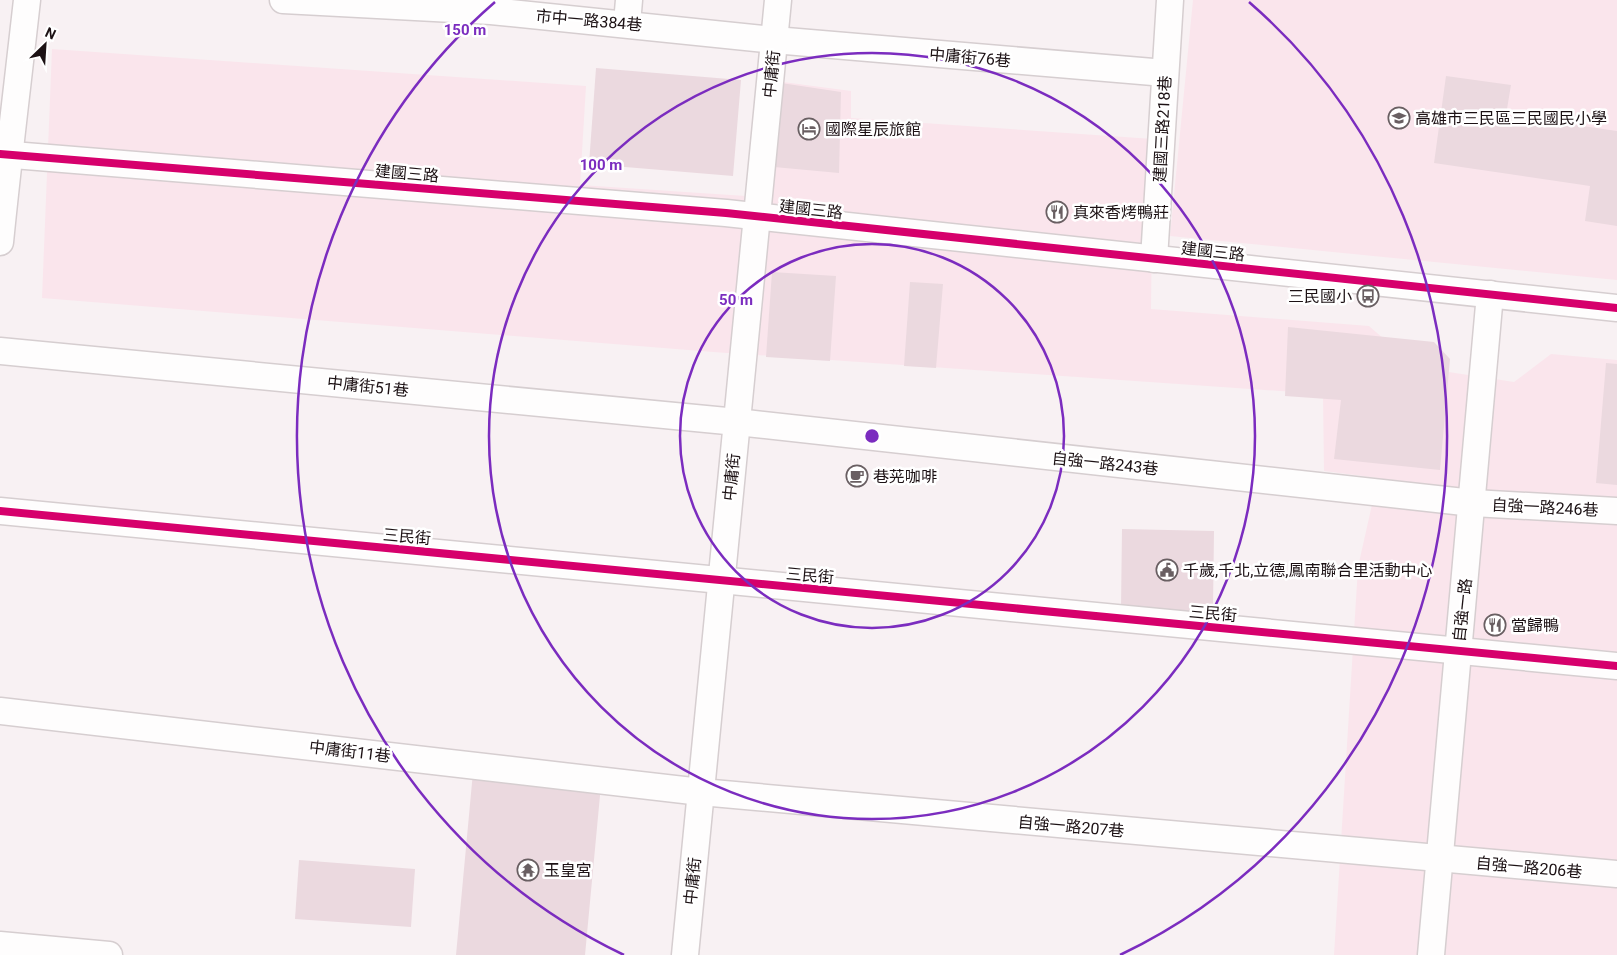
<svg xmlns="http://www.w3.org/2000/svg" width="1617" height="955" font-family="Roboto,'Noto Sans TC',sans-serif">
	<rect width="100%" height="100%" fill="#f8f1f3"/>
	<g fill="#fae5ec">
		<path d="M1193 0H1617V280L1170 236Z"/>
		<path d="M52 49 586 86 580 185 746 196 760 79 851 91V118L1153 139 1151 309 1369 326 1416 367 1514 382 1551 354 1617 360V955H1334L1358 567 1378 478 1324 471 1323 394 713 352 42 298Z"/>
	</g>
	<g fill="#ebd9df">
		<path d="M596 68 741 80 733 176 589 164Z"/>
		<path d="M1446 76 1511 85 1506 115 1617 131V226L1585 221 1590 186 1434 163Z"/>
		<path d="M781 83 841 92 839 173 774 167Z"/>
		<path d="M772 272 836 276 830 361 766 357Z"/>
		<path d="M910 282 943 284 936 368 904 366Z"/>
		<path d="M1288 327 1434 342 1450 359 1440 470 1334 459 1341 400 1285 396Z"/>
		<path d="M1606 363 1617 364V485L1596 483Z"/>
		<path d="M1122 529 1214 531 1213 608 1170 616 1168 609 1121 608Z"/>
		<path d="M473 772 601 785 585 955H456Z"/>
		<path d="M299 860 415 869 411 927 295 919Z"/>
	</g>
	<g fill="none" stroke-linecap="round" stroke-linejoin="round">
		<g stroke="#d6ced0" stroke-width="29">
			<g id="minor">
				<path d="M283 0 491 11 774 40 1165 73"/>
				<path d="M627 23 629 0"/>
				<path d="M0 154 726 213 1617 308"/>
				<path d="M0 242C8 161 18 81 27 0"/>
				<path d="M1154 259 1170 0"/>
				<path d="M0 351 737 422 1473 503 1617 511"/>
				<path d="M0 511 1617 666"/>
				<path d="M0 711 701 792 1617 874"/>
				<path d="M0 945 109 955"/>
				<path d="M685 955 778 0"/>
				<path d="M1431 955 1490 294"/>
			</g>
		</g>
		<use href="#minor" stroke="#fefdfd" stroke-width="26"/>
		<g stroke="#fff" stroke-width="11">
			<g id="cycleway">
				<path d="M0 154 726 213 1617 308"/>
				<path d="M0 511 1617 666"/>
			</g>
		</g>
		<use href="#cycleway" stroke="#d6006c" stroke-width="8"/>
	</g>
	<g fill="none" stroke="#7b2cbf" stroke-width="2.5">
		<circle cx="872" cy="436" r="192"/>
		<circle cx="872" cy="436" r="383"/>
		<path d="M624 955A575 575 0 0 1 495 2M1249 2A575 575 0 0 1 1120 955"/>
	</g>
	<defs>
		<g id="school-ring" transform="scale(1.125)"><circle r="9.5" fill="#fff" stroke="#695f62" stroke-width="1.5"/><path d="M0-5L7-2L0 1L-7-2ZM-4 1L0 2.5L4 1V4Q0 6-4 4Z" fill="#695f62"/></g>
		<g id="hotel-ring" transform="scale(1.125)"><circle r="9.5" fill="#fff" stroke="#695f62" stroke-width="1.5"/><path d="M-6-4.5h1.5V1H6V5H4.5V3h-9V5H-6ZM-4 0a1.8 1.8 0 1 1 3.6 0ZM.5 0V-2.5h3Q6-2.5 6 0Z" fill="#695f62"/></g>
		<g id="restaurant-ring" transform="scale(1.125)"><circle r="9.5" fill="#fff" stroke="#695f62" stroke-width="1.5"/><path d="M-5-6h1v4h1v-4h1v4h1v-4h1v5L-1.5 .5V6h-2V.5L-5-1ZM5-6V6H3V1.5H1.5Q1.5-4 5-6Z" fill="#695f62"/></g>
		<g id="bus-ring" transform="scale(1.125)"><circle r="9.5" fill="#fff" stroke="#695f62" stroke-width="1.5"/><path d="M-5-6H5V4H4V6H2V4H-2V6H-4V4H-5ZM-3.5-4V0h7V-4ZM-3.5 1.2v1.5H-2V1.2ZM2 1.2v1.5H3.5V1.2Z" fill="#695f62"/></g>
		<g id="cafe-ring" transform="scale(1.125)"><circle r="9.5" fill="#fff" stroke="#695f62" stroke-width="1.5"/><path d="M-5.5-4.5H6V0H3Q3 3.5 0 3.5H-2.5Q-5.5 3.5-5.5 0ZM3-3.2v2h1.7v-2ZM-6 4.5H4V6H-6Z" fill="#695f62"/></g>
		<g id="civic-ring" transform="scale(1.125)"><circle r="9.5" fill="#fff" stroke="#695f62" stroke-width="1.5"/><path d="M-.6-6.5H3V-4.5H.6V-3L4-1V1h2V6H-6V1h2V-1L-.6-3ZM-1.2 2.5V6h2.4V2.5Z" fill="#695f62"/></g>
		<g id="temple-ring" transform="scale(1.125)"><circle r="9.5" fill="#fff" stroke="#695f62" stroke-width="1.5"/><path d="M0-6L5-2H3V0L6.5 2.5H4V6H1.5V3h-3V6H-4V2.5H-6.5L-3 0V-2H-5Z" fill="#695f62"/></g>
	</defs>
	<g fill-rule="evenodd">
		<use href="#school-ring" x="1399" y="118"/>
		<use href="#hotel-ring" x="809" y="129"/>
		<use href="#restaurant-ring" x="1057" y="212"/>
		<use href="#bus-ring" x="1368" y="296"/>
		<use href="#cafe-ring" x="857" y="476"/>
		<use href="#civic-ring" x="1167" y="570"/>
		<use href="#restaurant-ring" x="1495" y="625"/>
		<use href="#temple-ring" x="528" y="870"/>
	</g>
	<g text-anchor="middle" stroke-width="5" stroke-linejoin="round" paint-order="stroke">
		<g font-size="16" fill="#1c1114" stroke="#fff">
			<text transform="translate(589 20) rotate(5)" y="6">市中一路384巷</text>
			<text transform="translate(970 57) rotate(5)" y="6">中庸街76巷</text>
			<text transform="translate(771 74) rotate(-84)" y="6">中庸街</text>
			<text transform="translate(1162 129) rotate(-87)" y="6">建國三路218巷</text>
			<text transform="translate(407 173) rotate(5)" y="6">建國三路</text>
			<text transform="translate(811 209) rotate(6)" y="6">建國三路</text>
			<text transform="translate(1213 251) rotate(6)" y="6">建國三路</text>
			<text transform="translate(368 386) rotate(6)" y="6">中庸街51巷</text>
			<text transform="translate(1105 463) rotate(6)" y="6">自強一路243巷</text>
			<text transform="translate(731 477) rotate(-84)" y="6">中庸街</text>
			<text transform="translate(1545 507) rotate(3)" y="6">自強一路246巷</text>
			<text transform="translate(407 536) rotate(5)" y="6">三民街</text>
			<text transform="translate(810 575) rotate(5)" y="6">三民街</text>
			<text transform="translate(1462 610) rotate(-84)" y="6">自強一路</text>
			<text transform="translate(1213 613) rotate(5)" y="6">三民街</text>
			<text transform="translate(350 751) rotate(7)" y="6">中庸街11巷</text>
			<text transform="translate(1071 826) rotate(5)" y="6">自強一路207巷</text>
			<text transform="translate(1529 867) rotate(5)" y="6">自強一路206巷</text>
			<text transform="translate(692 881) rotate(-84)" y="6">中庸街</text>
		</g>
		<g font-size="16" fill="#1c1114" stroke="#fff" text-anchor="start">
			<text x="1415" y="124">高雄市三民區三民國民小學</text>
			<text x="825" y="135">國際星辰旅館</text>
			<text x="1073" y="218">真來香烤鴨莊</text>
			<text x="1352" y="302" text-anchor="end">三民國小</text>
			<text x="873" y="482">巷茪咖啡</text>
			<text x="1183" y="576">千歲,千北,立德,鳳南聯合里活動中心</text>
			<text x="1511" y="631">當歸鴨</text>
			<text x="544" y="876">玉皇宮</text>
		</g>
	</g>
	<circle cx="872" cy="436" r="8" fill="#7b2cbf" stroke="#fff" stroke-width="2.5"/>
	<g font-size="15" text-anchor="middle" font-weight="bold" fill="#7b2cbf" stroke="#fff" stroke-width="5" stroke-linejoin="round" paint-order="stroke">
		<text x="465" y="35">150 m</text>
		<text x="601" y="170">100 m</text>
		<text x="736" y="305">50 m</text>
	</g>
	<g transform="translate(45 45) rotate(25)" stroke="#ffffff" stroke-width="4" paint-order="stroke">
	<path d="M0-4L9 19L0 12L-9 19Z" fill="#1c1114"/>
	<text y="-8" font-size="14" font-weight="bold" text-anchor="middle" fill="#1c1114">N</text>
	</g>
</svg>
